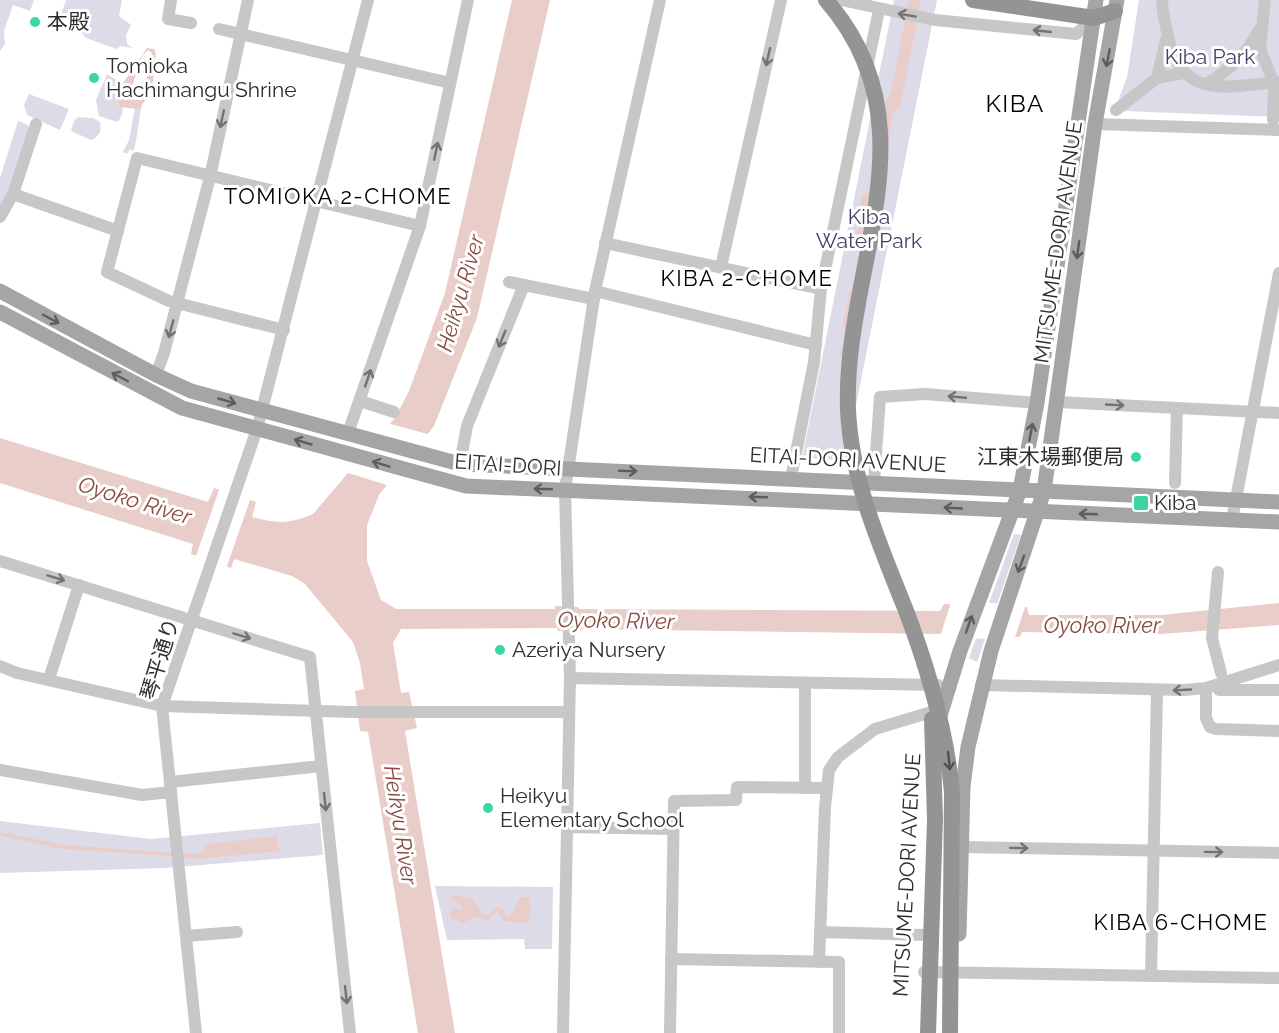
<svg xmlns="http://www.w3.org/2000/svg" width="1279" height="1033" font-family="Raleway,'Noto Sans JP',sans-serif">
	<rect width="100%" height="100%" fill="#fff"/>
	<g fill="#dedbe9">
		<path d="M0 0H34L30 11 13 5 4 31 5 44 0 51Z"/>
		<path d="M66 0H122L119 16 131 25 126 35 127 44 133 48 120 46 117 49 86 38 76 24 60 18Z"/>
		<path d="M894 0H937L845 460 802 458Z"/>
		<path d="M1139 0H1279V117L1122 111 1117 104 1127 77Z"/>
		<path d="M107 74 120 82C116 96 130 110 117 122L99 116 96 100Z"/>
		<path d="M29 94 69 109 60 130 27 115 24 105Z"/>
		<path d="M136 103 142 105C140 108 137 141 134 150H129L127 154 123 152 129 140Z"/>
		<path d="M78 117 93 118 100 122C102 131 100 136 91 140L71 131 74 121Z"/>
		<path d="M18 121 28 125 29 130 7 195 0 208V178Z"/>
		<path d="M1014 534 1021 535 977 662 969 658Z"/>
		<path d="M0 821 151 839 320 823 323 855 165 868 0 873Z"/>
		<path d="M435 886 553 887 552 949H525L524 939 447 940Z"/>
	</g>
	<g fill="#e8cdc9" fill-rule="evenodd">
		<path d="M512 0H550L477 318 434 426 379 495 367 525V561L381 600 396 609H555V606L578 607 579 609 940 611 944 604 1027 607 1029 615H1161L1279 603V625L1161 634 1022 632 1020 637 941 634 582 629 581 631H558L557 628 401 629 393 643 401 693 409 692 417 728 405 731 455 1033H418L368 732 360 731 355 691 364 689 360 663 353 642 305 584 292 576 234 559 231 568 191 554 193 544 0 483V438L208 502 214 488 256 502 252 517C276 524 290 524 313 514L395 418 409 391 445 293Z"/>
		<path d="M909 0H921L900 108 893 112 855 360 839 357 842 346 846 345 848 331 843 326 849 293 854 290 862 241 857 234 862 195 869 192 881 109 891 92Z"/>
		<path d="M147 48 154 49 156 53C153 75 156 94 137 109L120 107 115 95ZM148 50 152 53 149 73 136 100 131 98 130 93 142 56Z"/>
		<path d="M277 836 278 846 282 851 196 859 195 853H201L207 844Z"/>
		<path d="M453 895 473 899 483 915 490 914 496 907 502 908 507 916 512 915 520 897H529C530 908 534 915 525 923L504 921 497 911 488 921 476 917 462 923 450 917 452 909 456 908 460 912 462 907 451 898Z"/>
	</g>
	<g fill="#fff">
		<path d="M387 423 431 435 390 486 345 472Z"/>
		<path d="M220 487 251 497 226 569 195 559Z"/>
		<path d="M951 602 1026 604 1014 640 940 637Z"/>
	</g>
	<g fill="none" stroke-linecap="round" stroke-linejoin="round">
		<path stroke="#e8cdc9" stroke-width="4" d="M0 834 64 847 195 856"/>
		<g stroke="#c7c7c7" stroke-width="12">
			<path d="M171 0 168 19 191 23"/>
			<path d="M841 0 935 20 1076 34 1094 18"/>
			<path d="M1162 0C1162 11 1165 21 1167 32 1181 101 1222 87 1279 82"/>
			<path d="M1265 0 1260 49 1274 83 1273 120"/>
			<path d="M219 29 450 83"/>
			<path d="M1157 78 1183 73"/>
			<path d="M1206 84C1229 71 1247 53 1259 30"/>
			<path d="M1116 110 1157 78 1166 40"/>
			<path d="M1095 124 1279 130"/>
			<path d="M13 194 118 231"/>
			<path d="M0 217 13 194 36 124"/>
			<path d="M605 243 821 289"/>
			<path d="M721 267 781 0"/>
			<path d="M509 282 594 299"/>
			<path d="M595 291 816 345"/>
			<path d="M284 330 169 301 107 272 137 158 420 226"/>
			<path d="M156 375 164 353 210 177 248 0"/>
			<path d="M360 401 394 412"/>
			<path d="M1057 402 1279 413"/>
			<path d="M348 433 420 226 468 0"/>
			<path d="M460 464 467 426 524 285"/>
			<path d="M791 478 814 362 821 289 879 10"/>
			<path d="M874 482 880 397 925 394 1037 403"/>
			<path d="M1175 483 1177 408"/>
			<path d="M1232 520 1279 273"/>
			<path d="M0 561 310 657 350 1033"/>
			<path d="M1218 572 1212 638 1221 673"/>
			<path d="M0 666 17 673 162 706 352 712H569"/>
			<path d="M570 678 938 685"/>
			<path d="M49 679 79 585"/>
			<path d="M981 685 1184 690 1206 688 1279 665"/>
			<path d="M1206 688V718L1210 727 1216 729 1279 731"/>
			<path d="M1219 690H1279"/>
			<path d="M0 770 142 795 171 792"/>
			<path d="M170 782 321 766"/>
			<path d="M805 788V683"/>
			<path d="M567 827 673 829"/>
			<path d="M961 847 1279 853"/>
			<path d="M820 932 925 935"/>
			<path d="M186 936 237 932"/>
			<path d="M671 959 839 962V1033"/>
			<path d="M819 962 825 807 829 770 838 757 875 729 941 709"/>
			<path d="M924 972 1279 978"/>
			<path d="M1151 976 1157 690"/>
			<path d="M196 1033 162 706 257 429 368 0"/>
			<path d="M563 1033 570 678 565 490 595 291 660 0"/>
			<path d="M670 1033 674 801 736 800 737 787 827 788"/>
		</g>
		<g stroke="#a5a5a5" stroke-width="15">
			<path d="M0 291 156 375 191 391 460 464 1279 502"/>
			<path d="M0 312 182 408 466 486 1279 522"/>
			<path d="M939 719 960 651 1020 490 1037 403 1096 0"/>
			<path d="M959 934 963 787 968 747 991 651 1044 491 1095 124 1117 0"/>
		</g>
		<path stroke="#949494" stroke-width="16" d="M973 0 1094 18 1115 11"/>
		<g stroke="#949494" stroke-width="16">
			<path d="M826 0C937 127 843 266 848 409 851 480 879 543 905 608 928 668 946 729 952 792L950 1033"/>
			<path d="M928 1033 935 819 932 719"/>
		</g>
	</g>
	<defs><path id="oneway-shaft" d="M-6 0H5M1.5-3L5.5 0L1.5 3" fill="none" stroke-width="1.6" stroke-linecap="round" stroke-linejoin="round" transform="scale(1.5)"/></defs>
	<g stroke="#727272">
		<use href="#oneway-shaft" transform="translate(907 15) rotate(-170)"/>
		<use href="#oneway-shaft" transform="translate(1042 31) rotate(-174)"/>
		<use href="#oneway-shaft" transform="translate(768 57) rotate(103)"/>
		<use href="#oneway-shaft" transform="translate(222 119) rotate(102)"/>
		<use href="#oneway-shaft" transform="translate(436 151) rotate(-78)"/>
		<use href="#oneway-shaft" transform="translate(171 329) rotate(105)"/>
		<use href="#oneway-shaft" transform="translate(502 339) rotate(112)"/>
		<use href="#oneway-shaft" transform="translate(368 378) rotate(-71)"/>
		<use href="#oneway-shaft" transform="translate(957 397) rotate(-175)"/>
		<use href="#oneway-shaft" transform="translate(1115 405) rotate(3)"/>
		<use href="#oneway-shaft" transform="translate(56 578) rotate(17)"/>
		<use href="#oneway-shaft" transform="translate(242 636) rotate(17)"/>
		<use href="#oneway-shaft" transform="translate(1182 690) rotate(177)"/>
		<use href="#oneway-shaft" transform="translate(325 802) rotate(84)"/>
		<use href="#oneway-shaft" transform="translate(1019 848) rotate(1)"/>
		<use href="#oneway-shaft" transform="translate(1214 852) rotate(1)"/>
		<use href="#oneway-shaft" transform="translate(346 995) rotate(84)"/>
	</g>
	<g stroke="#5d5d5d">
		<use href="#oneway-shaft" transform="translate(1108 58) rotate(101)"/>
		<use href="#oneway-shaft" transform="translate(1078 250) rotate(98)"/>
		<use href="#oneway-shaft" transform="translate(51 319) rotate(28)"/>
		<use href="#oneway-shaft" transform="translate(120 377) rotate(-152)"/>
		<use href="#oneway-shaft" transform="translate(227 401) rotate(16)"/>
		<use href="#oneway-shaft" transform="translate(1031 432) rotate(-79)"/>
		<use href="#oneway-shaft" transform="translate(303 442) rotate(-164)"/>
		<use href="#oneway-shaft" transform="translate(381 464) rotate(-163)"/>
		<use href="#oneway-shaft" transform="translate(628 471) rotate(2)"/>
		<use href="#oneway-shaft" transform="translate(543 489) rotate(-178)"/>
		<use href="#oneway-shaft" transform="translate(758 497) rotate(-178)"/>
		<use href="#oneway-shaft" transform="translate(953 508) rotate(-177)"/>
		<use href="#oneway-shaft" transform="translate(1088 514) rotate(-178)"/>
		<use href="#oneway-shaft" transform="translate(1021 564) rotate(110)"/>
		<use href="#oneway-shaft" transform="translate(969 624) rotate(-71)"/>
	</g>
	<use stroke="#515151" href="#oneway-shaft" transform="translate(949 761) rotate(84)"/>
	<g fill="#3dd6a2" stroke="#fff" stroke-width="2">
		<circle cx="35" cy="22" r="6"/>
		<circle cx="94" cy="78" r="6"/>
		<circle cx="1136" cy="457" r="6"/>
		<rect x="1133" y="495" width="16" height="16" rx="3"/>
		<circle cx="500" cy="650" r="6"/>
		<circle cx="488" cy="808" r="6"/>
	</g>
	<g text-anchor="middle" stroke-width="6" stroke-linejoin="round" paint-order="stroke">
		<g font-size="21" fill="#2d2d2d" stroke="#fff" text-anchor="start">
			<text x="47" y="29">本殿</text>
			<text x="106" y="73">Tomioka<tspan x="106" dy="24">Hachimangu Shrine</tspan></text>
			<text x="1124" y="464" text-anchor="end">江東木場郵便局</text>
			<text x="1154" y="510">Kiba</text>
			<text x="512" y="657">Azeriya Nursery</text>
			<text x="500" y="803">Heikyu<tspan x="500" dy="24">Elementary School</tspan></text>
		</g>
		<g font-size="21" fill="#483e64" stroke="#fff">
			<text x="1210" y="64">Kiba Park</text>
			<text x="869" y="224">Kiba<tspan x="869" dy="24">Water Park</tspan></text>
		</g>
		<g font-size="21" fill="#2d2d2d" stroke="#fff">
			<text transform="translate(1058 242) rotate(-82)" y="7">MITSUME-DORI AVENUE</text>
			<text transform="translate(848 460) rotate(3)" y="7">EITAI-DORI AVENUE</text>
			<text transform="translate(508 465) rotate(4)" y="7">EITAI-DORI</text>
			<text transform="translate(160 659) rotate(-73)" y="7">琴平通り</text>
			<text transform="translate(907 875) rotate(-87)" y="7">MITSUME-DORI AVENUE</text>
		</g>
		<g font-size="22" letter-spacing="1.5" fill="#000" stroke="#fff">
			<text x="338" y="204">TOMIOKA 2-CHOME</text>
			<text x="747" y="286">KIBA 2-CHOME</text>
			<text x="1181" y="930">KIBA 6-CHOME</text>
		</g>
		<g font-size="22" font-style="italic" fill="#884b42" stroke="#fff">
			<text transform="translate(460 293) rotate(-74)" y="8">Heikyu River</text>
			<text transform="translate(135 500) rotate(17)" y="8">Oyoko River</text>
			<text transform="translate(616 620) rotate(1)" y="8">Oyoko River</text>
			<text x="1102" y="633">Oyoko River</text>
			<text transform="translate(401 825) rotate(81)" y="8">Heikyu River</text>
		</g>
		<g font-size="24" letter-spacing="1.5" fill="#000" stroke="#fff">
			<text x="1015" y="112">KIBA</text>
		</g>
	</g>
</svg>
